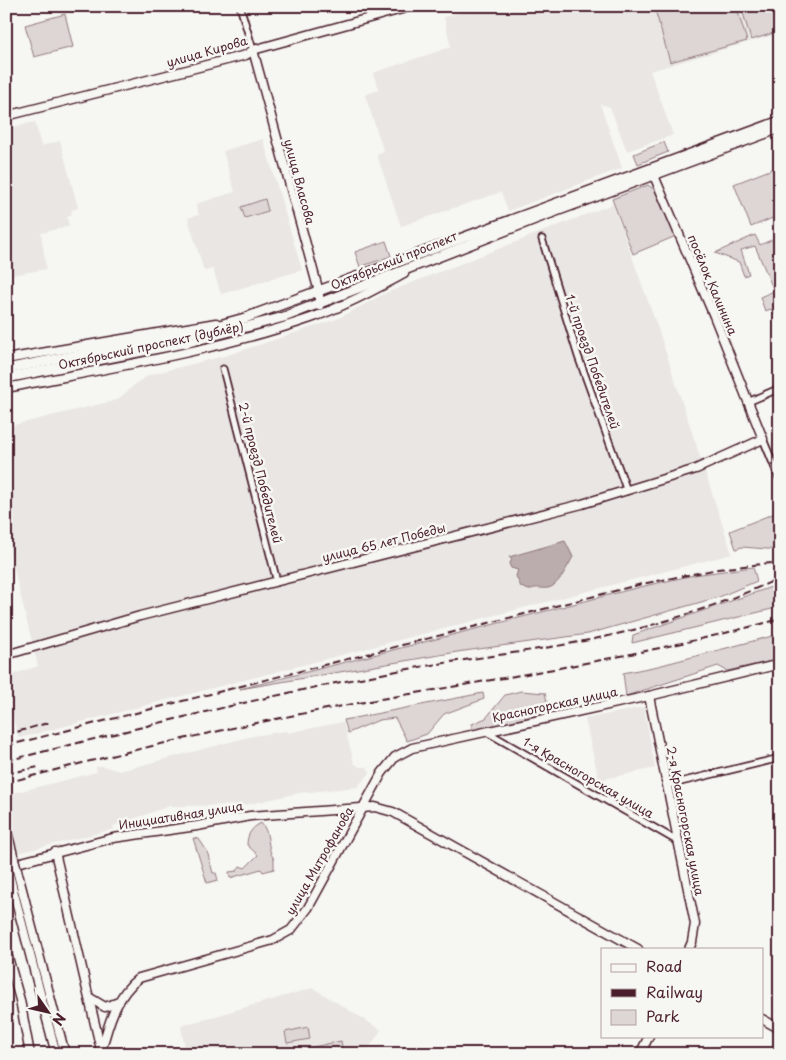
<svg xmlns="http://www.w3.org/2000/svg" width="786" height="1060" font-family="'Playpen Sans',sans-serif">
	<rect width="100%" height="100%" fill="#f6f6f2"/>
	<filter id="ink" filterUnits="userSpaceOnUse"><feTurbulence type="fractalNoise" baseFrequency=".02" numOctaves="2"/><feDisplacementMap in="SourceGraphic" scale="10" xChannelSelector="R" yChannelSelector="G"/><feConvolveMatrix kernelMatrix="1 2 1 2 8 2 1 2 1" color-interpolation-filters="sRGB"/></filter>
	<g filter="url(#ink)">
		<g fill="#e9e6e3">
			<path d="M485 6H780V33L650 71 673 135 627 151 610 107 600 104 622 168 508 211 501 192 401 226 377 155 384 152 365 95 379 90 373 73 451 47 444 17Z"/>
			<path d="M35 122 41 146 60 141 78 208 71 210 72 214 67 217 69 226 41 233 46 269 6 276V129Z"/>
			<path d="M263 139 302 270 221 294 213 269 204 271 188 218 199 215 196 204 235 192 223 151Z"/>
			<path d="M613 204 659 332 732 554 19 738 6 696V677L38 666 6 536V427L117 400 138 382 149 375 228 355 337 319 386 293Z"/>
			<path d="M644 707 655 768 599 780 585 719Z"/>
			<path d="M343 722 354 763 359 767H367L370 773 357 787 299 793 245 805 170 806 113 826 114 829 6 856V795L97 772 96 767 101 766 120 771 253 736 287 731 288 733Z"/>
			<path d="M313 988 381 1030 365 1054H186L181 1026Z"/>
		</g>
		<g fill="#ddd6d5" stroke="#947a80">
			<path d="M654 6H736L747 41 670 62Z"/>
			<path d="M741 6H780V31L751 40Z"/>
			<path d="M65 14 73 47 34 57 25 25Z"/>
			<path d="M664 142 668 152 638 164 634 154Z"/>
			<path d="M780 166V215L751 227 734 184Z"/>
			<path d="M648 185 655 190 676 236 633 254 612 199Z"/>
			<path d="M265 199 268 211 245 218 241 207Z"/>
			<path d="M755 235 760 245 780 236V310L774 315 771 309 765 311 760 297 774 291 755 246 741 250 749 274 744 276 739 262 715 253Z"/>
			<path d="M386 241 391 256 360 267 355 252Z"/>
			<path d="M780 511V550L742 547 736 549 730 531Z"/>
			<path d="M753 567 757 581 719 597 588 634 457 652 240 689 640 587 694 575Z"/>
			<path d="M780 584V607L632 643 633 635Z"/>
			<path d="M780 634V659L727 671 718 666 626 696 623 673 658 666Z"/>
			<path d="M521 691 545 693 550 715 472 734V724L486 718 505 695Z"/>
			<path d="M483 693 484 699 444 714 427 734 407 741 395 718 379 720 348 733 344 720Z"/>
			<path d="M261 823C271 833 266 848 274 859V869L263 872 261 869 230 878 229 872 237 871 240 866 245 868 258 855 247 845C247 835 251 828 261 823Z"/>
			<path d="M193 838 199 839 207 851 213 873H216L218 880 207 883Z"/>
			<path d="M308 1027 310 1039 287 1043 285 1032Z"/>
			<path d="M341 1041 343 1054H281Z"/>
		</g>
		<path fill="#bbadae" stroke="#8e747a" d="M565 541 573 557C568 565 559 586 548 588 540 589 537 586 529 590L521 587 516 576 518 570 511 568 509 564 512 560 509 557Z"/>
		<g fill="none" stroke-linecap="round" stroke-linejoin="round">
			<g stroke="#4a1f2b" stroke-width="9">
				<g id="street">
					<path d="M240 6 253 50"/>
					<path d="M542 239 578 356 627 491"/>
					<path d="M223 369 277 582"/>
					<path d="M748 402 780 388"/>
					<path d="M763 439 780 480"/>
					<path d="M487 732 679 842"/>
					<path d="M668 785 780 758"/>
				</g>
			</g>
			<g stroke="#4a1f2b" stroke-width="11">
				<g id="secondary">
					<path d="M253 50 319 292V306"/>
					<path d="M6 116 246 55 253 50 413 6"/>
					<path d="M6 359 216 323"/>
					<path d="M6 388C108 368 212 352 311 318 343 307 374 290 404 274"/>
					<path d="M6 655 140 616 582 504 696 469 763 439 714 316 652 171"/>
					<path d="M649 696 695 924 692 942 689 949"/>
					<path d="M55 852 101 1050"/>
					<path d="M6 866 113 838 197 826 250 816 375 807 393 812 638 949"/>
					<path d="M6 950 20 1000 30 1054"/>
					<path d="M90 998 105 1007 119 1002"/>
					<path d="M762 1019 780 1029"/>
					<path d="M101 1052C108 1025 116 995 139 978L273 940 291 930 308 908 382 773 395 757 412 748 649 696 780 664"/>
					<path d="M640 1054 649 1036"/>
				</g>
			</g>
			<g stroke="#4a1f2b" stroke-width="12">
				<g id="primary">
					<path d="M6 369 190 333 245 318 780 121"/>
					<path d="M6 378 189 342 284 317 535 219 780 128"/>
				</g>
			</g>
			<use href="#street" stroke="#f6f6f2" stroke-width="5.5"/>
			<use href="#secondary" stroke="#f6f6f2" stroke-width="8"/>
			<use href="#primary" stroke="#f6f6f2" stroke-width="9"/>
			<g stroke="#4a1f2b" stroke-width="2" stroke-dasharray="8 4" stroke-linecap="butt">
				<path d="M6 735 51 722"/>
				<path d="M6 746 642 584 718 569 780 562"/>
				<path d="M6 761C134 729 263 696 392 672 459 659 527 653 594 639 658 626 720 605 780 578"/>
				<path d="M6 774 38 767"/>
				<path d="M6 783C139 747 274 717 410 694 534 673 658 652 780 619"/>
			</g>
			<g stroke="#4a1f2b" stroke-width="11" stroke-linecap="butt">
				<g id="secondary-bridge">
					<path d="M6 828 65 1054"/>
					<path d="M6 863 56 1054"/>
				</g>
			</g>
			<use href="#secondary-bridge" stroke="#f6f6f2" stroke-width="8"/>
		</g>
	</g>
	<g text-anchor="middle" stroke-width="5" stroke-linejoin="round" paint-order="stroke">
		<g font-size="12" fill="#4a1f2b" stroke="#f6f6f2">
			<text transform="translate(207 52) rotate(-16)" y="4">улица Кирова</text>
			<text transform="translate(299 182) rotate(75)" y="4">улица Власова</text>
			<text transform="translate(394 261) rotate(-22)" y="4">Октябрьский проспект</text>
			<text transform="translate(712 285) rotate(67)" y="4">посёлок Калинина</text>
			<text transform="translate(151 346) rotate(-12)" y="4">Октябрьский проспект (дублёр)</text>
			<text transform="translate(592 362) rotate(71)" y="4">1-й проезд Победителей</text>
			<text transform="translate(260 473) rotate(76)" y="4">2-й проезд Победителей</text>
			<text transform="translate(384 543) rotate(-14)" y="4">улица 65 лет Победы</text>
			<text transform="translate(555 705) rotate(-12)" y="4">Красногорская улица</text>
			<text transform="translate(588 778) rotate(30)" y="4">1-я Красногорская улица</text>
			<text transform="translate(181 816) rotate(-9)" y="4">Инициативная улица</text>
			<text transform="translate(685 821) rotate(79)" y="4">2-я Красногорская улица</text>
			<text transform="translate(320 861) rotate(-60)" y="4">улица Митрофанова</text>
		</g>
	</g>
	<rect width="786" height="1060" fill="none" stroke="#f6f6f2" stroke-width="25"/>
	<rect x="12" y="12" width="761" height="1035" fill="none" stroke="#4a1f2b" stroke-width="2" filter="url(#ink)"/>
	<rect x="601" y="948" width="162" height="90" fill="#f6f6f2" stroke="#b1a0a2"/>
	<rect x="611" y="964" width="25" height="8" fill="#f6f6f2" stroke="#b1a0a2"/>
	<text x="646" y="972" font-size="15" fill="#4a1f2b">Road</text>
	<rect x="611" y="989" width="25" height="8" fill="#4a1f2b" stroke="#b1a0a2"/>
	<text x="646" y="998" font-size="15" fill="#4a1f2b">Railway</text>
	<rect x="611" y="1010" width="25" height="15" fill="#ddd6d5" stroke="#b1a0a2"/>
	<text x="646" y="1022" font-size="15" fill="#4a1f2b">Park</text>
	<g transform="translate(48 1012) rotate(124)" stroke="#f6f6f2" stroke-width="4" paint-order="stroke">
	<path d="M0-4L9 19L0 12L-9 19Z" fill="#4a1f2b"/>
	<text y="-8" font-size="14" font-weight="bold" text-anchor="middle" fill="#4a1f2b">N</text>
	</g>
</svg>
